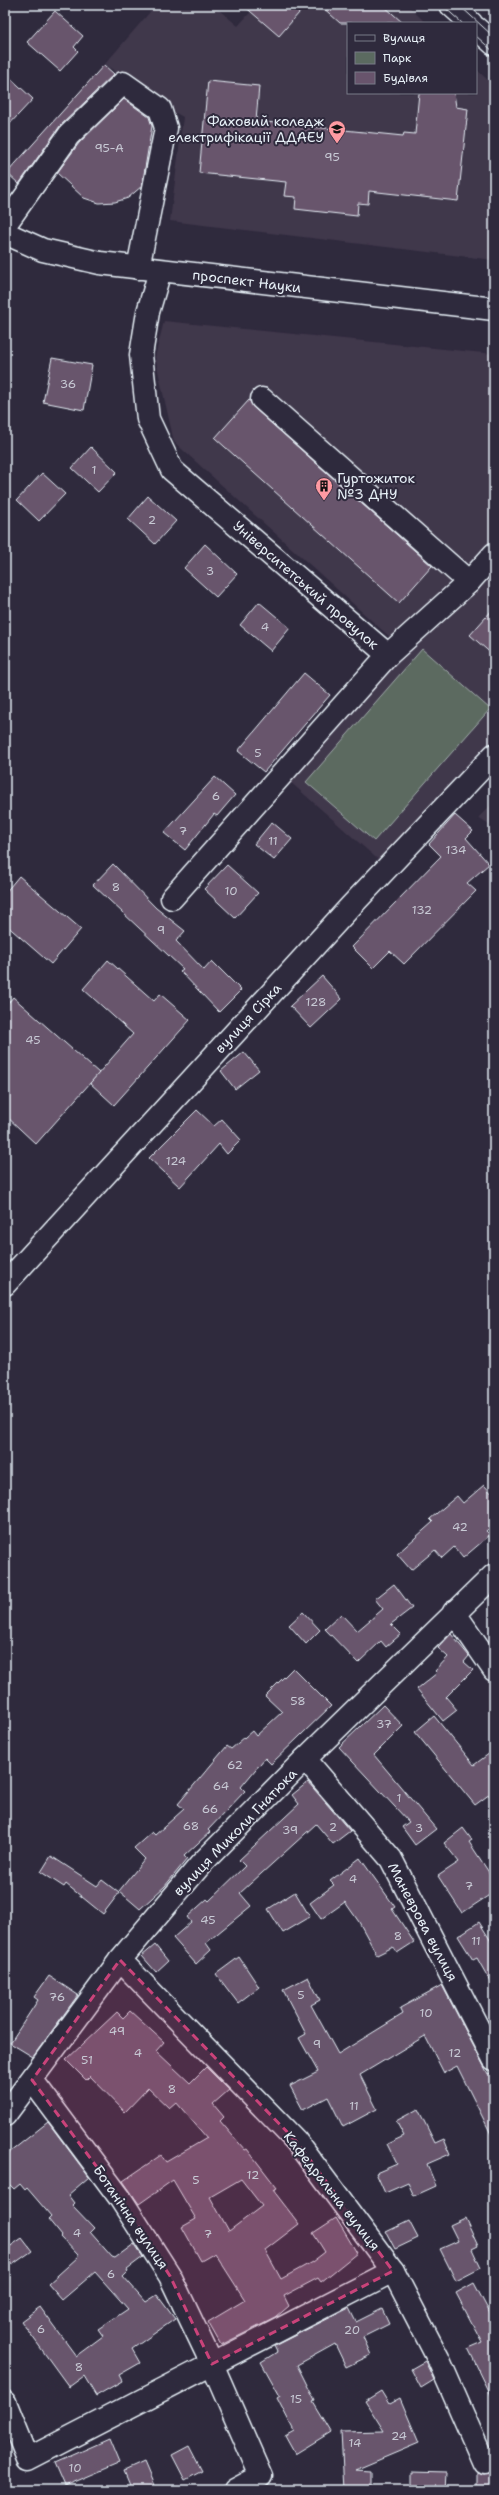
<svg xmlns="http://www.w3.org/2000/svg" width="499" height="2495" font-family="'Shantell Sans',sans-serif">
	<rect width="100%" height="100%" fill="#2f2a3d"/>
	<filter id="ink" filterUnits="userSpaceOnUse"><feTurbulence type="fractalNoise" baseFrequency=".025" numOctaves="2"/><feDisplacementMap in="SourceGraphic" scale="8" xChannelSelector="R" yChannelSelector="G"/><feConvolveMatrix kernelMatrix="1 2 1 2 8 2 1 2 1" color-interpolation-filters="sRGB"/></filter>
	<g filter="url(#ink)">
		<g fill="#40374b">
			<path d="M156 5H213L238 26 257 5H407L426 23H348V93H476V69L494 86V260L170 221 183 117 153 100 105 64Z"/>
			<path d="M164 321 494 354V744L383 864 288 780 403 649 174 442 155 357Z"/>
			<path d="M494 802V828L478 818Z"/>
		</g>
		<path fill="#5b6a60" stroke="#a2aeac" d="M422 649 490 709 374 841 306 782Z"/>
		<g fill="#68546c" stroke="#e8f1f8" fill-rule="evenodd">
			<path d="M243 5H306L279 36Z"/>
			<path d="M320 5H383L403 23H340Z"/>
			<path d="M55 11 83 36 74 47 78 51 60 71 27 42Z"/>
			<path d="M104 65 114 74 60 126 19 184 7 173Z"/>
			<path d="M5 73 33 99 5 129Z"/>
			<path d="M208 81 259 86 256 121 403 136 404 133 415 134 419 93H454L456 107 468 109 458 201 369 191 368 204 358 203 357 216 295 209 296 197 284 196 286 182 199 173Z"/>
			<path d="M124 99 149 117 152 126 142 186 128 198 115 202 99 203 84 198 57 173 79 143Z"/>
			<path d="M52 358 92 365 84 410 43 402Z"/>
			<path d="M249 400 254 408 432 566 399 603 215 438Z"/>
			<path d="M91 447 117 472 98 492 72 468Z"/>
			<path d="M42 473 65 494 39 521 17 500Z"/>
			<path d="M148 496 176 521 155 544 128 519Z"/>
			<path d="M205 544 237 574 216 597 184 568Z"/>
			<path d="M259 602 290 628 271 651 240 625Z"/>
			<path d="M494 608V656L470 635Z"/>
			<path d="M304 673 330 695 264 772 238 751Z"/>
			<path d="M215 777 235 795 217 816 214 814 185 850 164 833Z"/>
			<path d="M455 815 473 831 466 838 489 864 467 883 476 891 404 964 390 951 373 968 352 947 441 856 429 844Z"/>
			<path d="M272 822 292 839 274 860 254 844Z"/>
			<path d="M113 864 156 908 185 931 176 941 204 970 212 961 241 990 219 1012 180 971 183 969 93 885Z"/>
			<path d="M227 865 258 893 235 918 204 889Z"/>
			<path d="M19 876 81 929 51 964 5 924V893Z"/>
			<path d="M108 960 154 1001 160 994 190 1020 114 1105 90 1083 133 1034 83 989Z"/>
			<path d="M322 976 342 999 311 1028 290 1006Z"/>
			<path d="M13 997 99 1073 36 1144 5 1115V1007Z"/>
			<path d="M244 1052 259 1070 235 1089 221 1071Z"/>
			<path d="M197 1110 214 1126 222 1119 241 1140 227 1154 219 1144 180 1187 149 1158Z"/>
			<path d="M484 1485 494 1496V1523L486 1531 490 1535 463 1558 454 1547 442 1558 435 1550 411 1570 397 1554 433 1522 430 1519 457 1496 463 1503Z"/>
			<path d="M394 1584 412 1608 391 1624 401 1634 386 1647 381 1641 358 1663 325 1629 341 1614 357 1631 383 1609 375 1599Z"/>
			<path d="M303 1612 320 1630 306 1644 289 1625Z"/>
			<path d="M451 1634 469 1656 464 1662 473 1670 446 1697 457 1710 443 1721 417 1689 437 1673 435 1671 448 1657 438 1648Z"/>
			<path d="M293 1668 331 1706 271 1764 265 1758 241 1787 245 1791 208 1830 210 1832 184 1856 187 1859 165 1886 140 1909 119 1891 145 1859 134 1848 152 1832 155 1835 184 1809 178 1804 227 1746 231 1749 252 1731 256 1736 282 1712 265 1696Z"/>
			<path d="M383 1705 403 1726 374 1755 436 1829 415 1845 402 1827 409 1822 339 1747Z"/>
			<path d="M434 1716 474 1765 494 1750V1791L475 1805 415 1732Z"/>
			<path d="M308 1782 350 1831 333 1844 316 1824 240 1893 251 1906 206 1943 211 1950 196 1964 173 1938 191 1922 187 1917 207 1899 209 1901 245 1866 239 1860 299 1804 292 1795Z"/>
			<path d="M463 1828 472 1840 469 1842 494 1880V1892L462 1913 438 1876 459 1862 444 1843Z"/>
			<path d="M51 1856 97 1886 102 1880 119 1893 103 1914 66 1884 64 1887 41 1872Z"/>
			<path d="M360 1858 395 1907 392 1909 414 1942 397 1953 393 1947 377 1955 359 1922 345 1902 321 1919 310 1903 334 1885 330 1881Z"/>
			<path d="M295 1892 310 1917 283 1933 268 1909Z"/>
			<path d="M479 1922 494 1946V1988L477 1958 473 1960 458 1936Z"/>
			<path d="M155 1945 168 1961 156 1972 142 1956Z"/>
			<path d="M239 1957 259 1987 238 2003 216 1974Z"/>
			<path d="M49 1976 78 1995 33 2057 10 2043 38 2000 34 1997Z"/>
			<path d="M308 1977 320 2000 311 2005 338 2054 403 2014 400 2008 442 1985 488 2074 494 2071V2140L457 2066 444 2073 425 2036 360 2075 377 2109 343 2127 328 2097 303 2110 290 2086 318 2072 299 2038 306 2034 283 1990Z"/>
			<path d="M130 2011 164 2042 156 2051 190 2083 206 2067 229 2090 213 2104 224 2117 220 2121 245 2150 247 2149 277 2188 273 2190 299 2224 265 2250 281 2279 312 2262 325 2252 313 2233 336 2218 357 2253 321 2282 318 2278 284 2296 289 2306 275 2318 221 2345 208 2322 245 2300 215 2253 201 2261 182 2227 196 2219 173 2180 139 2204 123 2181 161 2155 166 2162 207 2138 176 2102 169 2108 148 2088 125 2112 90 2076 86 2080 66 2060 117 2012 123 2018ZM241 2179 262 2206 229 2231 210 2197Z"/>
			<path d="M418 2109 435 2143 444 2139 450 2154 427 2164 436 2186 414 2196 408 2183 385 2193 376 2173 397 2164 387 2144 404 2136 396 2121Z"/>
			<path d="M48 2122 89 2177 68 2195 74 2203 72 2205 94 2228 90 2232 112 2257 115 2258 134 2244 143 2257 127 2269 128 2271 123 2276 146 2302 157 2295 175 2319 132 2349 140 2363 119 2375 122 2381 96 2396 84 2376 69 2387 21 2321 40 2307 76 2356 103 2336 98 2329 128 2309 95 2272 62 2300 48 2284 78 2257V2255L61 2237 62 2236 48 2219 51 2216 27 2188 25 2190 20 2184 14 2189 5 2180V2156Z"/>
			<path d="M465 2218 478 2246 472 2249 481 2268 456 2281 440 2249 458 2241 450 2225Z"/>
			<path d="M409 2221 418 2238 395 2249 386 2232Z"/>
			<path d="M22 2238 32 2251 12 2265 5 2255V2250Z"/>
			<path d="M474 2283 494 2321V2401L468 2348 482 2342 456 2293Z"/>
			<path d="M349 2308 356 2322 382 2309 389 2324 363 2337 371 2355 346 2367 335 2344 297 2365 315 2401 313 2402 331 2432 295 2454 285 2436 294 2431 277 2398 280 2396 261 2362 277 2352 274 2346Z"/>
			<path d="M425 2361 434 2380 421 2388 411 2369Z"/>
			<path d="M381 2391 389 2404 400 2398 419 2443 355 2470 370 2471V2490H344L341 2432 384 2431 365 2401Z"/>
			<path d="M109 2439 119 2463 65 2486 55 2463Z"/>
			<path d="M189 2446 202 2471 185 2480 172 2455Z"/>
			<path d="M144 2462 156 2490H132L124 2471Z"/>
			<path d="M494 2471V2489H477V2473L483 2475Z"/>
			<path d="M412 2472 446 2473 445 2490H412Z"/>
		</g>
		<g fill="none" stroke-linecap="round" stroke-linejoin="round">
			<g stroke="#e8f1f8" stroke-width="25">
				<g id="minor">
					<path d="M451 5 471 23"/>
					<path d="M476 28 494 44"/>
					<path d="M5 225 69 135 123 83 160 109 166 128 138 268"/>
					<path d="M160 271 148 312 141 355 148 419 172 470 388 655 172 898"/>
					<path d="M262 399 469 582 494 554"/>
					<path d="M388 655 469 582"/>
					<path d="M5 1284 351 906 494 755"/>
					<path d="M454 1612 494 1670"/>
					<path d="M305 1759 391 1859 494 2059"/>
					<path d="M120 1960 296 2141 393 2271 438 2358 484 2463"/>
					<path d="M32 2080 120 2198 170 2276 212 2364 261 2476 235 2490"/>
					<path d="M5 2115 120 1960 201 1864 305 1759 494 1575"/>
					<path d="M5 2402 28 2459 393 2271"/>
				</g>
			</g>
			<g stroke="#e8f1f8" stroke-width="25">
				<path id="major" d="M5 233 43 250 100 263 494 309"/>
			</g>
			<use href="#minor" stroke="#2f2a3d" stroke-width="22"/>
			<use href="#major" stroke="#2f2a3d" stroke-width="22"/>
			<g stroke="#e8f1f8" stroke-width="1">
				<path d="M442 5 462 23"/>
				<path d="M459 5 494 37"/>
				<path d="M476 36 494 52"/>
			</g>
		</g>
	</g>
	<path fill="#ca437a" fill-opacity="0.2" stroke="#ca437a" stroke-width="3" stroke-dasharray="8 5" stroke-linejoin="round" d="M120 1960 296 2141 393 2271 212 2364 170 2276 120 2198 32 2080Z"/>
	<defs>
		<g id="university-pin" transform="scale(0.9)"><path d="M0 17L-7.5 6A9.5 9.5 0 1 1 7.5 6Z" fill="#ff9aa2" stroke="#2f2a3d"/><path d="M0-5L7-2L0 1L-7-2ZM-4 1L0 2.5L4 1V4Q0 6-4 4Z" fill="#111"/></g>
		<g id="building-pin" transform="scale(0.9)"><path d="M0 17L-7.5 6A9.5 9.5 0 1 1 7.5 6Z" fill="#ff9aa2" stroke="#2f2a3d"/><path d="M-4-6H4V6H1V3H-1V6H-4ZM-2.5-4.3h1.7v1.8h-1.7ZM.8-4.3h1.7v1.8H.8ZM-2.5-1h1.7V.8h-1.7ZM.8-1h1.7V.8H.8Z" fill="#111"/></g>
	</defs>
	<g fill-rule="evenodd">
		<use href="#university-pin" x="337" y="129"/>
		<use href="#building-pin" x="324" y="486"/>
	</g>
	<g text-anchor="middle" stroke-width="4" stroke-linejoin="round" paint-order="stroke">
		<g font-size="12" fill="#c8cad5">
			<text x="109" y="152">95-А</text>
			<text x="332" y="161">95</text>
			<text x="68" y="388">36</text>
			<text x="94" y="474">1</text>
			<text x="152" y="524">2</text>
			<text x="210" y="575">3</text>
			<text x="265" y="631">4</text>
			<text x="258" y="757">5</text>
			<text x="216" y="800">6</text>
			<text x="183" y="835">7</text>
			<text x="273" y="845">11</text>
			<text x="456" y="854">134</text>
			<text x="116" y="891">8</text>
			<text x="231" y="895">10</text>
			<text x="422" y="914">132</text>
			<text x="161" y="934">9</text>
			<text x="316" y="1006">128</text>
			<text x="33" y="1044">45</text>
			<text x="176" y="1165">124</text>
			<text x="460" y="1531">42</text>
			<text x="298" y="1705">58</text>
			<text x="384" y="1728">37</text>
			<text x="235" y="1769">62</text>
			<text x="221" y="1790">64</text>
			<text x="399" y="1802">1</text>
			<text x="210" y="1813">66</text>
			<text x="191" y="1830">68</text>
			<text x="333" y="1831">2</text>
			<text x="419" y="1832">3</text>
			<text x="290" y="1834">39</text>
			<text x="353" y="1883">4</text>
			<text x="469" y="1890">7</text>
			<text x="208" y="1924">45</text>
			<text x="398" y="1940">8</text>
			<text x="476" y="1945">11</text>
			<text x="301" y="1999">5</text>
			<text x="57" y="2001">76</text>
			<text x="426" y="2017">10</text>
			<text x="117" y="2035">49</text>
			<text x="317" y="2048">9</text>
			<text x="138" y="2057">4</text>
			<text x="455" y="2057">12</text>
			<text x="87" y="2064">51</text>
			<text x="172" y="2093">8</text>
			<text x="354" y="2110">11</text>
			<text x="253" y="2179">12</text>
			<text x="196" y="2184">5</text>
			<text x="77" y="2237">4</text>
			<text x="208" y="2238">7</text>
			<text x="111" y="2278">6</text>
			<text x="41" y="2333">6</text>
			<text x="352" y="2334">20</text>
			<text x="79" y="2371">8</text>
			<text x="296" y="2403">15</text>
			<text x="399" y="2440">24</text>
			<text x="355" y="2447">14</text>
			<text x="75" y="2472">10</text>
		</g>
		<g font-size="14" fill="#e8f1f8" stroke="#2f2a3d" text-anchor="end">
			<text x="324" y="126">Фаховий коледж<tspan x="324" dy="16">електрифікації ДДАЕУ</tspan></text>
			<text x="337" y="483" text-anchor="start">Гуртожиток<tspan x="337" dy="16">№3 ДНУ</tspan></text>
		</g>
		<g font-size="14" fill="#e8f1f8" stroke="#2f2a3d">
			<text transform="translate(247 281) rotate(7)" y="5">проспект Науки</text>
			<text transform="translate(306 585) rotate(41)" y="5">Університетський провулок</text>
			<text transform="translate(248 1018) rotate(-47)" y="5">вулиця Сірка</text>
			<text transform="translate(235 1832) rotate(-46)" y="5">вулиця Миколи Гнатюка</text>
			<text transform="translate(423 1922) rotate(62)" y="5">Маневрова вулиця</text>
			<text transform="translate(332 2191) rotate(52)" y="5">Кафедральна вулиця</text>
			<text transform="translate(131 2217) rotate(56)" y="5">Ботанічна вулиця</text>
		</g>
	</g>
	<rect width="499" height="2495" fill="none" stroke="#2f2a3d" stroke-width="20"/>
	<rect x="10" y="10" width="479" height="2475" fill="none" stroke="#e8f1f8" stroke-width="1.5" filter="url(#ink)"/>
	<rect x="347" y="22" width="130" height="72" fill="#2f2a3d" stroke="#797a88"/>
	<rect x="355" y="35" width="20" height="6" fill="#2f2a3d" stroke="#797a88"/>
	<text x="383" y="42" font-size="12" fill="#e8f1f8">Вулиця</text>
	<rect x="355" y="52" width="20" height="12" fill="#5b6a60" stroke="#797a88"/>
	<text x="383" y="62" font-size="12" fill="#e8f1f8">Парк</text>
	<rect x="355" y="72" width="20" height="12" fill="#68546c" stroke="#797a88"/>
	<text x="383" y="82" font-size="12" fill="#e8f1f8">Будівля</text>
</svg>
